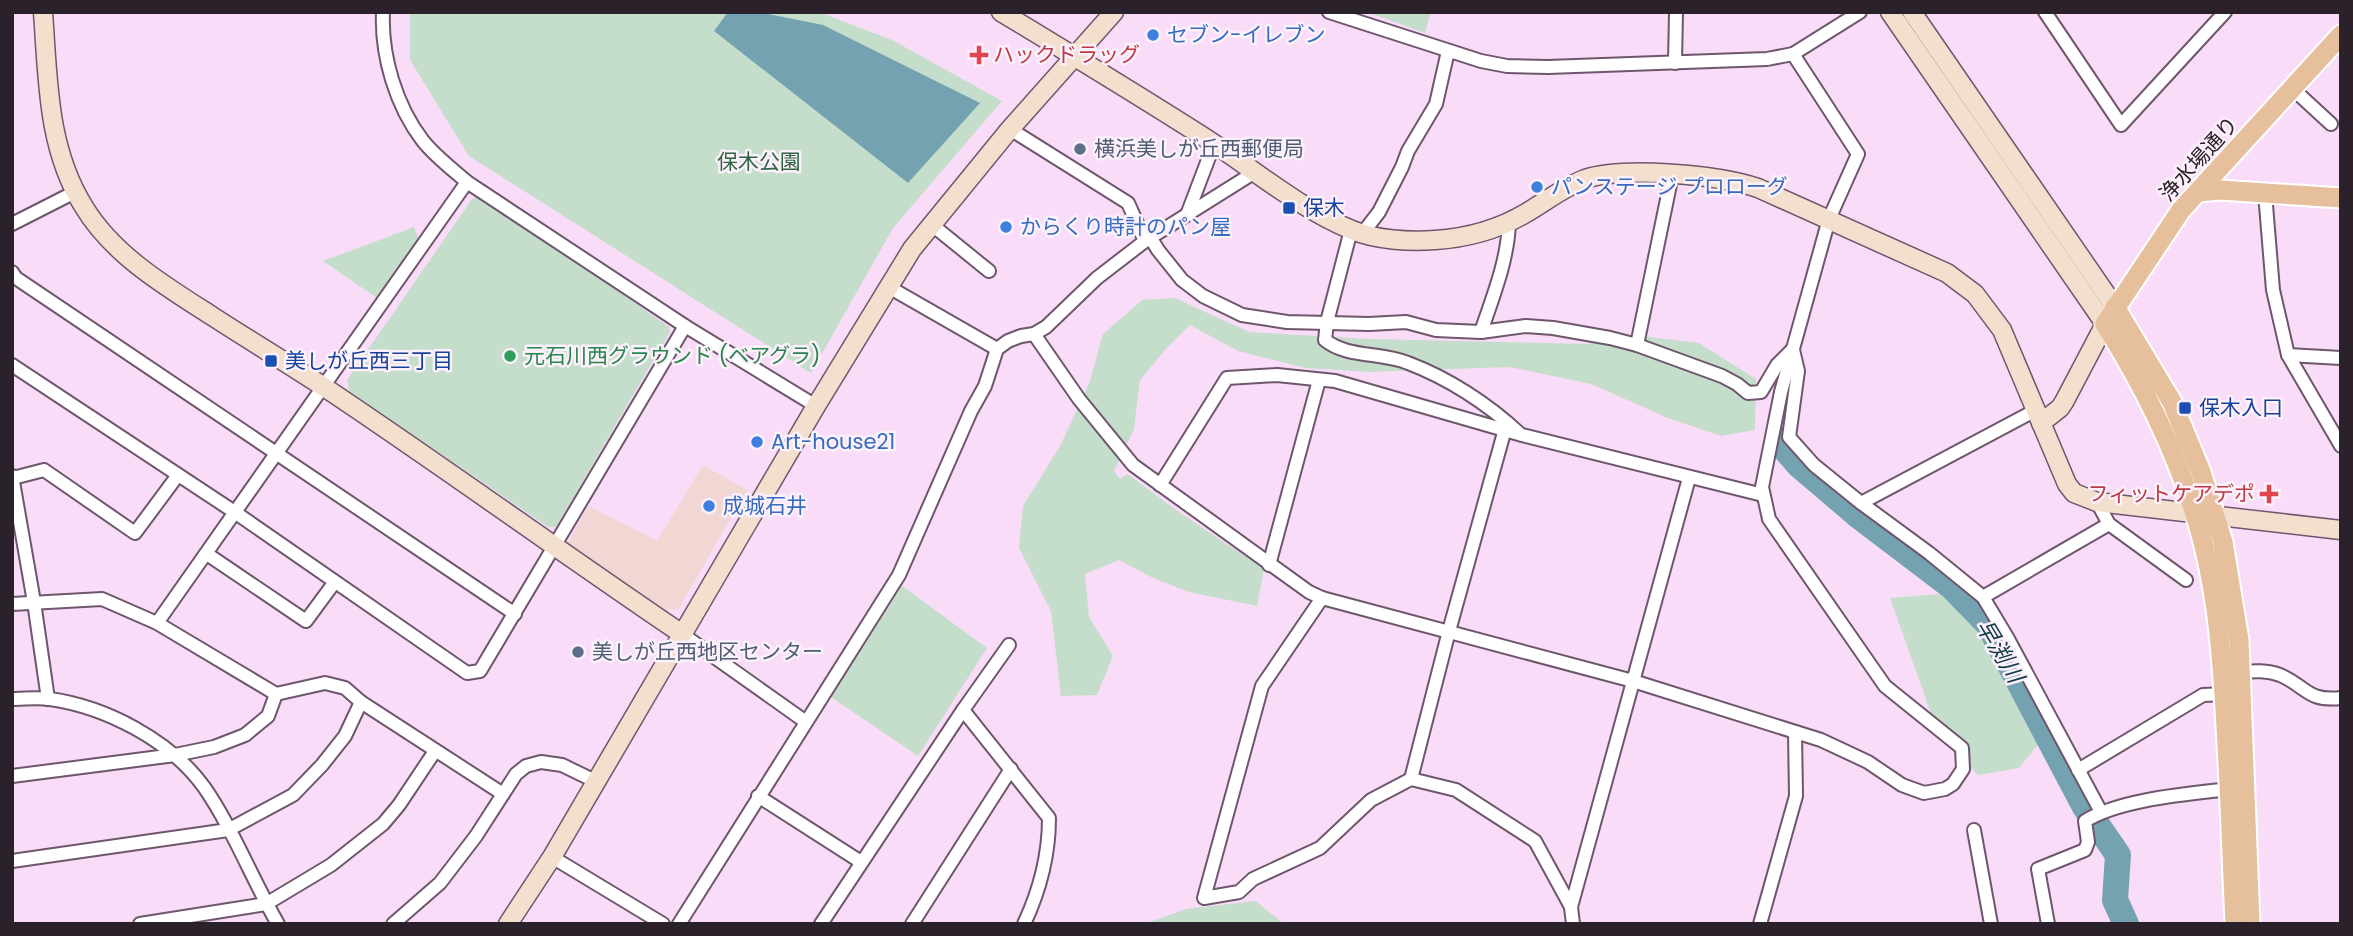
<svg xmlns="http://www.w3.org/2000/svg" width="2353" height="936" font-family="Poppins,'Noto Sans JP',sans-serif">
	<rect width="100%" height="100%" fill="#f9ddf8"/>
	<path fill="#f1d6d4" d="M703 465 747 490 679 608 664 611 625 587 567 544 589 506 657 541Z"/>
	<g fill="#c4decb">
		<path d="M410 12H819L892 40 1002 101 893 228 811 373 469 156 410 60Z"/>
		<path d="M1367 12H1431L1425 33Z"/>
		<path d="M482 196 669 327 670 332 556 527H548L349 391 347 380 472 199Z"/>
		<path d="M414 227 419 240 377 298 323 261Z"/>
		<path d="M1175 298 1249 332 1370 339 1587 344 1633 335 1699 343 1756 379 1755 430 1721 436 1668 418 1591 384 1509 367 1369 372 1305 368 1238 351 1190 325 1165 350 1140 380 1134 429 1114 471 1120 479 1128 474 1179 512 1264 569 1257 606 1189 592 1153 578 1119 560 1085 574 1089 617 1113 656 1097 695 1061 696 1051 611 1019 548 1023 506 1060 446 1090 381 1103 334 1142 300Z"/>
		<path d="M902 586 987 648 918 756 831 697Z"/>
		<path d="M1950 593 2003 657 2041 741 2019 768 1978 775 1938 733 1890 598Z"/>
		<path d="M1256 901 1284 924H1144L1186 909Z"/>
	</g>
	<path fill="#74a2b0" d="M728 12H758L823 25 980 103 908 183 714 31Z"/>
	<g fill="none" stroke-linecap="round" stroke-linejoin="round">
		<path stroke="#74a2b0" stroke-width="26" d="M1778 441 1799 465 1860 517 1952 587 1989 625 2085 807 2118 855 2115 900 2126 924"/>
		<g stroke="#6e566d" stroke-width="16">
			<g id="street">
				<path d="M383 12C381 56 396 106 423 141 435 156 452 169 467 182L685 326 816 406"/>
				<path d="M1329 12 1481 61 1507 66 1548 67 1767 59 1793 54 1860 12"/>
				<path d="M2045 12 2121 125 2225 12"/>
				<path d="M1675 63 1676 12"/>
				<path d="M2293 89 2331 124"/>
				<path d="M1010 129 1128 203 1145 241"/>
				<path d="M2265 193 2273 290 2288 355 2341 446"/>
				<path d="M1187 215 1214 144"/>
				<path d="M12 224 75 192"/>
				<path d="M931 224 989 271"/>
				<path d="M1351 230 1327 322 1325 340C1347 358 1382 352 1408 363 1448 378 1488 404 1519 433"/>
				<path d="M1362 234 1379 212 1402 167 1408 151 1436 104 1448 51"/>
				<path d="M1150 237 1158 250 1182 280 1203 296 1242 315 1287 322 1369 324 1406 322 1436 330 1481 332C1493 296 1508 260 1509 222"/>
				<path d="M12 272 16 278 515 614"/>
				<path d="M887 286 997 349"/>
				<path d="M1481 332 1526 326 1553 328 1610 338 1637 345 1722 376 1737 384 1748 393 1761 392 1777 365 1792 350"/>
				<path d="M1034 334 1079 399 1133 465 1309 592 1322 598 1633 681 1821 740 1868 762 1902 785 1924 793 1945 789 1953 784 1963 769 1962 748 1885 686 1769 519 1762 487 1781 392 1829 219 1858 154 1793 54"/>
				<path d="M1637 345 1672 175"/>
				<path d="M1793 350 1798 371 1789 437 1814 465 1861 503"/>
				<path d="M2288 355 2341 358"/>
				<path d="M12 365 236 513 467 673 480 671 685 326"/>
				<path d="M2036 410 1861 503 1929 553 1983 597 2007 637 2101 812"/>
				<path d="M12 476 34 602 48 699"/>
				<path d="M13 478 44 470 135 533 178 475"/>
				<path d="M1160 485 1227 378 1277 375 1335 381 1522 435 1763 495"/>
				<path d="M2097 502 2109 524 2186 580"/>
				<path d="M207 554 306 621 334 583"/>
				<path d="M1269 565 1319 380"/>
				<path d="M1983 597 2109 524"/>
				<path d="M1322 598 1262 686 1204 898 1239 892 1253 879 1320 848 1371 800 1411 779 1456 790 1535 841 1571 907"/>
				<path d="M12 604 102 599 157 623 276 694 325 683 345 688 361 702 503 794"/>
				<path d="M157 623 467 182"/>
				<path d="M682 634 806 722"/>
				<path d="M2241 672C2254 671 2267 670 2280 675 2306 686 2307 702 2341 698"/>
				<path d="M12 699C24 699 38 697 50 699 106 707 170 740 204 787 232 827 253 881 278 924"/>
				<path d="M963 710 1049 818C1049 855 1040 890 1024 924"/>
				<path d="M2078 770 2203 695 2225 694"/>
				<path d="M12 776 175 755 214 747 245 735 268 716 276 694"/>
				<path d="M1411 779 1449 631 1505 429"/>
				<path d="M758 796 861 862"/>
				<path d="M1974 830 1991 924"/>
				<path d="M552 857 663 924"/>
				<path d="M12 861 228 830 293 795 322 765 345 736 361 702"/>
				<path d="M140 924 266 904 331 865 383 824 399 805 435 751"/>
				<path d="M393 924 440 883 476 836 516 774 526 766 541 762 562 765 595 781"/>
				<path d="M679 924 899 575 971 411 985 386 997 349 1008 341 1021 336 1034 334 1046 327 1097 278 1145 241 1255 172"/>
				<path d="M821 924 963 710 1009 645"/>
				<path d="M912 924 1011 769"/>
				<path d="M1573 924 1571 907 1689 478"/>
				<path d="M1760 924 1796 796 1795 732"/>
				<path d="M2048 924 2038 869 2085 850 2088 842 2085 821C2121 799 2188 794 2230 789"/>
			</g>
		</g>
		<g stroke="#6e566d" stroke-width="21">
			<g id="secondary">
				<path d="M43 12C48 79 47 148 84 207 113 255 165 286 212 316 249 340 287 363 324 387 444 467 562 553 682 634"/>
				<path d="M1001 12C1072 55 1143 98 1213 143 1258 173 1301 209 1352 230 1376 240 1409 242 1435 240 1466 238 1499 229 1526 213 1545 202 1564 187 1585 179 1625 166 1719 175 1758 188L1947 273 1975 294 2002 330 2067 484 2074 493 2097 502 2341 530"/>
				<path d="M1890 12 2105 324 2064 402 2060 408 2041 423"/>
				<path d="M1912 12 2115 307"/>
				<path d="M508 924 552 857 816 406 912 249 1010 129 1114 12"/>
			</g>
		</g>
		<g stroke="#fff" stroke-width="23">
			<g id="primary">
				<path d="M2198 192 2220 190 2341 198"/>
				<path d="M2115 307 2172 402 2201 472 2223 542 2239 640 2250 924"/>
				<path d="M2235 924C2232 858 2230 792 2226 727 2222 654 2217 581 2194 511 2173 444 2142 383 2105 324L2181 210 2341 35"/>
			</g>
		</g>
		<use href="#street" stroke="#fff" stroke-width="12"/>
		<use href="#secondary" stroke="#f2dfce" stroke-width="18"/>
		<use href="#primary" stroke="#e6bf9c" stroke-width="19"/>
	</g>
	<g fill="#3f7fe0" stroke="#fcf0fb" stroke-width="2.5">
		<circle cx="1153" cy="35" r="7"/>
		<circle cx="1537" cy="187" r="7"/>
		<circle cx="1006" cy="227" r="7"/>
		<circle cx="757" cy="442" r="7"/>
		<circle cx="709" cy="506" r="7"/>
	</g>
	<g fill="#e0444e" stroke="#fcf0fb" stroke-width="2.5">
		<path d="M975.5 44.5h7v7h7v7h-7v7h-7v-7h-7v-7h7z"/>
		<path d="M2265.5 483.5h7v7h7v7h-7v7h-7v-7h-7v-7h7z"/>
	</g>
	<g fill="#5c6f8a" stroke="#fcf0fb" stroke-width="2.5">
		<circle cx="1080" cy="149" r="7"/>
		<circle cx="578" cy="652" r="7"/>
	</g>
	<g fill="#1a4fb4" stroke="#fcf0fb" stroke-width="2.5">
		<rect x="1282" y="201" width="14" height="14" rx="3.5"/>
		<rect x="264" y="354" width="14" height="14" rx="3.5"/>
		<rect x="2178" y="401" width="14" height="14" rx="3.5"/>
	</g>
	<circle fill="#2e9e5b" stroke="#fcf0fb" stroke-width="2.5" cx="510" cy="356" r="7"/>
	<g text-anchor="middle" stroke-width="5" stroke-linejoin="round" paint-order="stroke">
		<g font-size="21" fill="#366cbe" stroke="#fcf0fb" text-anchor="start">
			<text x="1167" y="42">セブン-イレブン</text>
			<text x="1551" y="194">パンステージ プロローグ</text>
			<text x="1020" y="234">からくり時計のパン屋</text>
			<text x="771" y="449">Art-house21</text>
			<text x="723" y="513">成城石井</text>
		</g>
		<g font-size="21" fill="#be3a42" stroke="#fcf0fb" text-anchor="start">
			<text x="993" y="62">ハックドラッグ</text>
			<text x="2255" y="501" text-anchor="end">フィットケアデポ</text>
		</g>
		<g font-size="21" fill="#4e5e75" stroke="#fcf0fb" text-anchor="start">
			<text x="1094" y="156">横浜美しが丘西郵便局</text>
			<text x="592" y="659">美しが丘西地区センター</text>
		</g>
		<g font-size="21" fill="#2b212b" stroke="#fcf0fb">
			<text transform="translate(2199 159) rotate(-48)" y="7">浄水場通り</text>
		</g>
		<g font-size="21" fill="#2c6542" stroke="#fcf0fb">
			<text x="759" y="169">保木公園</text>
		</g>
		<g font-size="21" fill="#164399" stroke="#fcf0fb" text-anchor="start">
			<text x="1303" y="215">保木</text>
			<text x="285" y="368">美しが丘西三丁目</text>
			<text x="2199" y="415">保木入口</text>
		</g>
		<g font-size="21" fill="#27864d" stroke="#fcf0fb" text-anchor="start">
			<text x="524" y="363">元石川西グラウンド (ベアグラ)</text>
		</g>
		<g font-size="23" font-style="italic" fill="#0f3b46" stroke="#fcf0fb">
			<text transform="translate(2000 651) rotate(59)" y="8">早渕川</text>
		</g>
	</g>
	<rect width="2353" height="936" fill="none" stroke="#2b212b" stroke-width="28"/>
</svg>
